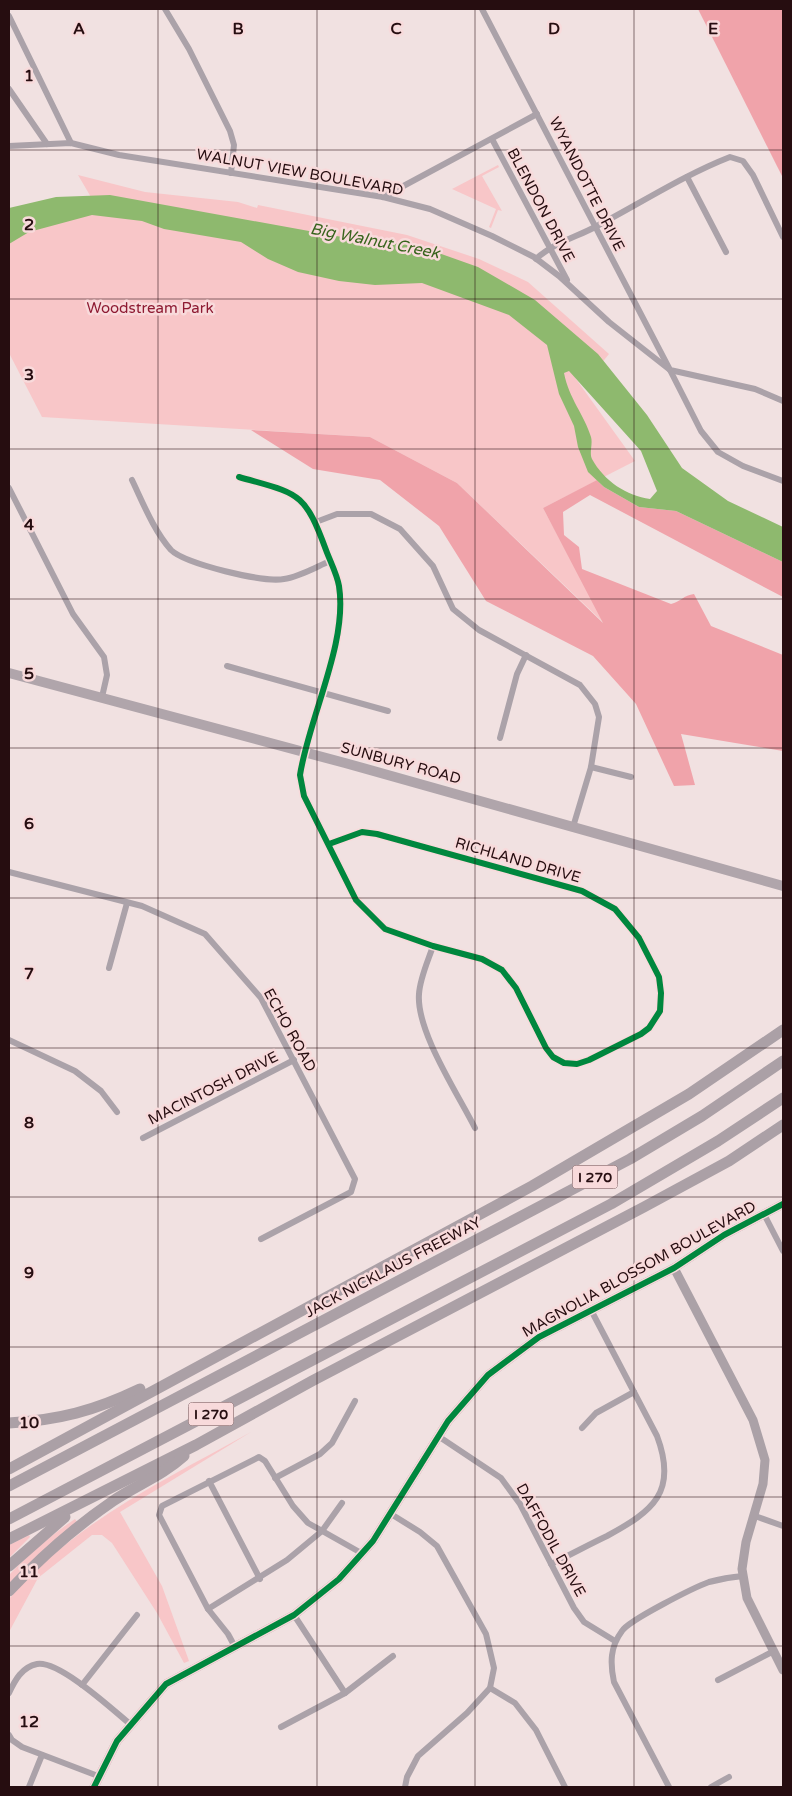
<svg xmlns="http://www.w3.org/2000/svg" width="792" height="1796" font-family="'Varela Round',sans-serif">
	<rect width="100%" height="100%" fill="#f1e1e1"/>
	<g fill="#f8c6c8">
		<path d="M498 165 499 167 482 176 502 211 498 210 491 228 489 227 496 209 452 189Z"/>
		<path d="M78 175 145 192 238 202 257 208 258 205 407 235 479 259 528 282 609 354 588 380 571 372 635 461 543 508 605 624 457 483 370 437 42 417 9 353V224L95 204Z"/>
		<path d="M251 1432 120 1512 162 1586 189 1661 184 1663 157 1613 112 1543 102 1535H92L38 1578 9 1632V1599C74 1522 165 1480 251 1432Z"/>
		<path d="M75 1519 77 1522 9 1584V1575C29 1554 51 1535 75 1519Z"/>
		<path d="M29 1535 30 1537 9 1558V1545Z"/>
	</g>
	<g fill="#f0a3aa">
		<path d="M698 9H783V178Z"/>
		<path d="M251 430 370 437 457 483 603 623 543 508 597 480 604 487 639 507 676 511 783 562V597L590 495 563 512 564 535 579 547 582 569 671 604C680 602 684 595 694 594L711 626 783 655V751L681 734 695 785 674 786 636 704 593 656 486 601 439 526 380 480 313 469Z"/>
	</g>
	<path fill="#8eb96e" fill-rule="evenodd" d="M110 195 364 241 416 245 478 267 535 300 598 354 647 415 682 468 728 501 783 527V562L676 511 639 507 604 487 588 472 578 447 574 426 559 394 547 345 509 315 422 283 375 285 339 281 298 272 268 259 241 242 164 229 142 221 92 215 29 232 9 244V208L56 197ZM569 371 641 451 657 491 650 499C627 496 604 481 592 459 589 453 593 444 591 437 584 414 569 399 564 373Z"/>
	<g fill="none" stroke-linecap="round" stroke-linejoin="round">
		<g stroke="#aba2a9" stroke-width="6">
			<path d="M165 9 189 49 230 131 234 145 231 173"/>
			<path d="M482 9 670 370 755 389 783 401"/>
			<path d="M9 16 71 143"/>
			<path d="M9 89 47 144"/>
			<path d="M492 139 567 280"/>
			<path d="M9 146 71 143 119 155 383 197 430 209 492 236 534 257 559 276 609 322 670 370 701 431 718 452 743 466 783 481"/>
			<path d="M687 177 726 252"/>
			<path d="M383 197 537 114"/>
			<path d="M536 259C553 243 577 237 597 226 641 203 684 175 730 157L743 161 753 175 783 237"/>
			<path d="M239 477C298 494 304 490 326 550 330 561 337 574 339 586 348 643 309 717 300 775L304 796 356 900 385 929 433 946 482 959 502 970 516 988 546 1048 553 1057 564 1063 577 1064 589 1060 641 1034 649 1028 660 1011 661 993 659 977 639 938 615 909 582 891 377 834 362 832 329 844"/>
			<path d="M132 480C143 503 154 531 171 550 185 564 264 583 284 579 299 577 316 567 330 561"/>
			<path d="M9 488 73 614 104 657 107 675 102 697"/>
			<path d="M316 522 337 514H371L400 529 433 566 453 609 479 630 580 685 595 704 599 717 591 767 573 827"/>
			<path d="M227 666 388 711"/>
			<path d="M500 738 517 674 526 655"/>
			<path d="M591 767 631 777"/>
			<path d="M9 872 142 906 205 934 261 998 355 1179 351 1192 261 1239"/>
			<path d="M433 946C428 961 420 978 419 994 416 1031 458 1094 475 1128"/>
			<path d="M109 968 127 903"/>
			<path d="M9 1040 75 1071 101 1091 117 1112"/>
			<path d="M143 1138 294 1060"/>
			<path d="M764 1214 783 1251"/>
			<path d="M582 1428 596 1413 634 1392"/>
			<path d="M438 1436 501 1478 520 1504 574 1608 584 1622 615 1641"/>
			<path d="M275 1478 320 1454 332 1443 355 1401"/>
			<path d="M209 1481 260 1579"/>
			<path d="M391 1514 420 1532 437 1546 486 1634 494 1668 490 1688 467 1713 418 1756 407 1777 405 1787"/>
			<path d="M755 1516 783 1526"/>
			<path d="M551 1564C570 1555 588 1545 607 1536 653 1511 678 1492 657 1436L591 1310"/>
			<path d="M208 1609 287 1560 322 1531 342 1503"/>
			<path d="M294 1615 345 1693"/>
			<path d="M235 1647 228 1634 208 1609 159 1515 162 1506 259 1457 265 1461 293 1506 308 1523 363 1554"/>
			<path d="M718 1680 774 1651"/>
			<path d="M82 1685 137 1615"/>
			<path d="M490 1688 515 1703 536 1730 565 1787"/>
			<path d="M9 1693C15 1680 22 1667 37 1664 59 1660 113 1710 130 1724"/>
			<path d="M281 1727 345 1693 393 1656"/>
			<path d="M9 1735 12 1740 22 1747 98 1776"/>
			<path d="M29 1787 42 1755"/>
			<path d="M669 1787 614 1682C610 1663 610 1647 622 1631 629 1620 695 1587 709 1582 720 1579 732 1577 743 1576"/>
			<path d="M711 1787 729 1777"/>
		</g>
		<g stroke="#aba1a7" stroke-width="9">
			<path d="M674 1268 753 1420 765 1460 763 1484 746 1542 742 1569 747 1598 783 1670"/>
			<path d="M94 1787 117 1741 166 1684 294 1615 339 1579 373 1541 448 1421 488 1375 539 1337 674 1268 724 1235 783 1204"/>
		</g>
		<path stroke="#b0a5ab" stroke-width="10" d="M9 673 345 763 783 886"/>
		<g stroke="#aba0a6" stroke-width="11">
			<path d="M9 1423C59 1420 94 1411 140 1389"/>
			<path d="M9 1469 532 1186 689 1094 783 1030"/>
			<path d="M9 1486 630 1159 702 1116 783 1061"/>
			<path d="M9 1519 611 1204 718 1141 783 1098"/>
			<path d="M9 1539 196 1445 312 1381 644 1207 729 1161 783 1125"/>
			<path d="M9 1566 65 1517"/>
			<path d="M9 1591C41 1557 75 1527 113 1501 137 1485 163 1475 184 1456"/>
		</g>
		<g stroke="#f8dadb" stroke-width="9">
			<g id="cycleway">
				<path d="M239 477C298 494 304 490 326 550 330 561 337 574 339 586 348 643 309 717 300 775L304 796 356 900 385 929 433 946 482 959 502 970 516 988 546 1048 553 1057 564 1063 577 1064 589 1060 641 1034 649 1028 660 1011 661 993 659 977 639 938 615 909 582 891 377 834 362 832 329 844"/>
				<path d="M94 1787 117 1741 166 1684 294 1615 339 1579 373 1541 448 1421 488 1375 539 1337 674 1268 724 1235 783 1204"/>
			</g>
		</g>
		<use href="#cycleway" stroke="#00873e" stroke-width="6"/>
	</g>
	<path fill="none" stroke="#260d10" stroke-width="1" stroke-opacity="0.55" d="M158 9V1787M317 9V1787M475 9V1787M634 9V1787M9 150H783M9 299H783M9 449H783M9 599H783M9 748H783M9 898H783M9 1048H783M9 1197H783M9 1347H783M9 1497H783M9 1646H783"/>
	<g text-anchor="middle" stroke-width="5" stroke-linejoin="round" paint-order="stroke">
		<g fill="#f8dadb" stroke="#654a4d" stroke-width="1">
			<rect x="572.5" y="1165.5" width="45" height="23" rx="4"/>
			<rect x="188.5" y="1402.5" width="45" height="23" rx="4"/>
		</g>
		<g font-size="14" font-weight="bold" fill="#260d10">
			<text x="595" y="1182">I 270</text>
			<text x="211" y="1419">I 270</text>
		</g>
		<g font-size="15" fill="#260d10" stroke="#f8dadb">
			<text transform="translate(300 172) rotate(10)" y="5">WALNUT VIEW BOULEVARD</text>
			<text transform="translate(587 184) rotate(63)" y="5">WYANDOTTE DRIVE</text>
			<text transform="translate(541 205) rotate(62)" y="5">BLENDON DRIVE</text>
			<text transform="translate(401 763) rotate(15)" y="5">SUNBURY ROAD</text>
			<text transform="translate(518 860) rotate(16)" y="5">RICHLAND DRIVE</text>
			<text transform="translate(290 1030) rotate(61)" y="5">ECHO ROAD</text>
			<text transform="translate(213 1088) rotate(-27)" y="5">MACINTOSH DRIVE</text>
			<text transform="translate(393 1267) rotate(-28)" y="5">JACK NICKLAUS FREEWAY</text>
			<text transform="translate(639 1269) rotate(-29)" y="5">MAGNOLIA BLOSSOM BOULEVARD</text>
			<text transform="translate(551 1540) rotate(61)" y="5">DAFFODIL DRIVE</text>
		</g>
		<g font-size="15" fill="#8e1a32" stroke="#f8dadb">
			<text x="150" y="313">Woodstream Park</text>
		</g>
		<g font-size="16" font-style="italic" fill="#38641d" stroke="#f8dadb">
			<text transform="translate(375 240) rotate(11)" y="6">Big Walnut Creek</text>
		</g>
	</g>
	<g font-size="16" text-anchor="middle" font-weight="bold" fill="#260d10" stroke="#f8dadb" stroke-width="5" stroke-linejoin="round" paint-order="stroke">
		<text x="79" y="34">A</text>
		<text x="238" y="34">B</text>
		<text x="396" y="34">C</text>
		<text x="554" y="34">D</text>
		<text x="713" y="34">E</text>
		<text x="29" y="81">1</text>
		<text x="29" y="230">2</text>
		<text x="29" y="380">3</text>
		<text x="29" y="530">4</text>
		<text x="29" y="679">5</text>
		<text x="29" y="829">6</text>
		<text x="29" y="979">7</text>
		<text x="29" y="1128">8</text>
		<text x="29" y="1278">9</text>
		<text x="29" y="1428">10</text>
		<text x="29" y="1577">11</text>
		<text x="29" y="1727">12</text>
	</g>
	<rect width="792" height="1796" fill="none" stroke="#260d10" stroke-width="20"/>
</svg>
